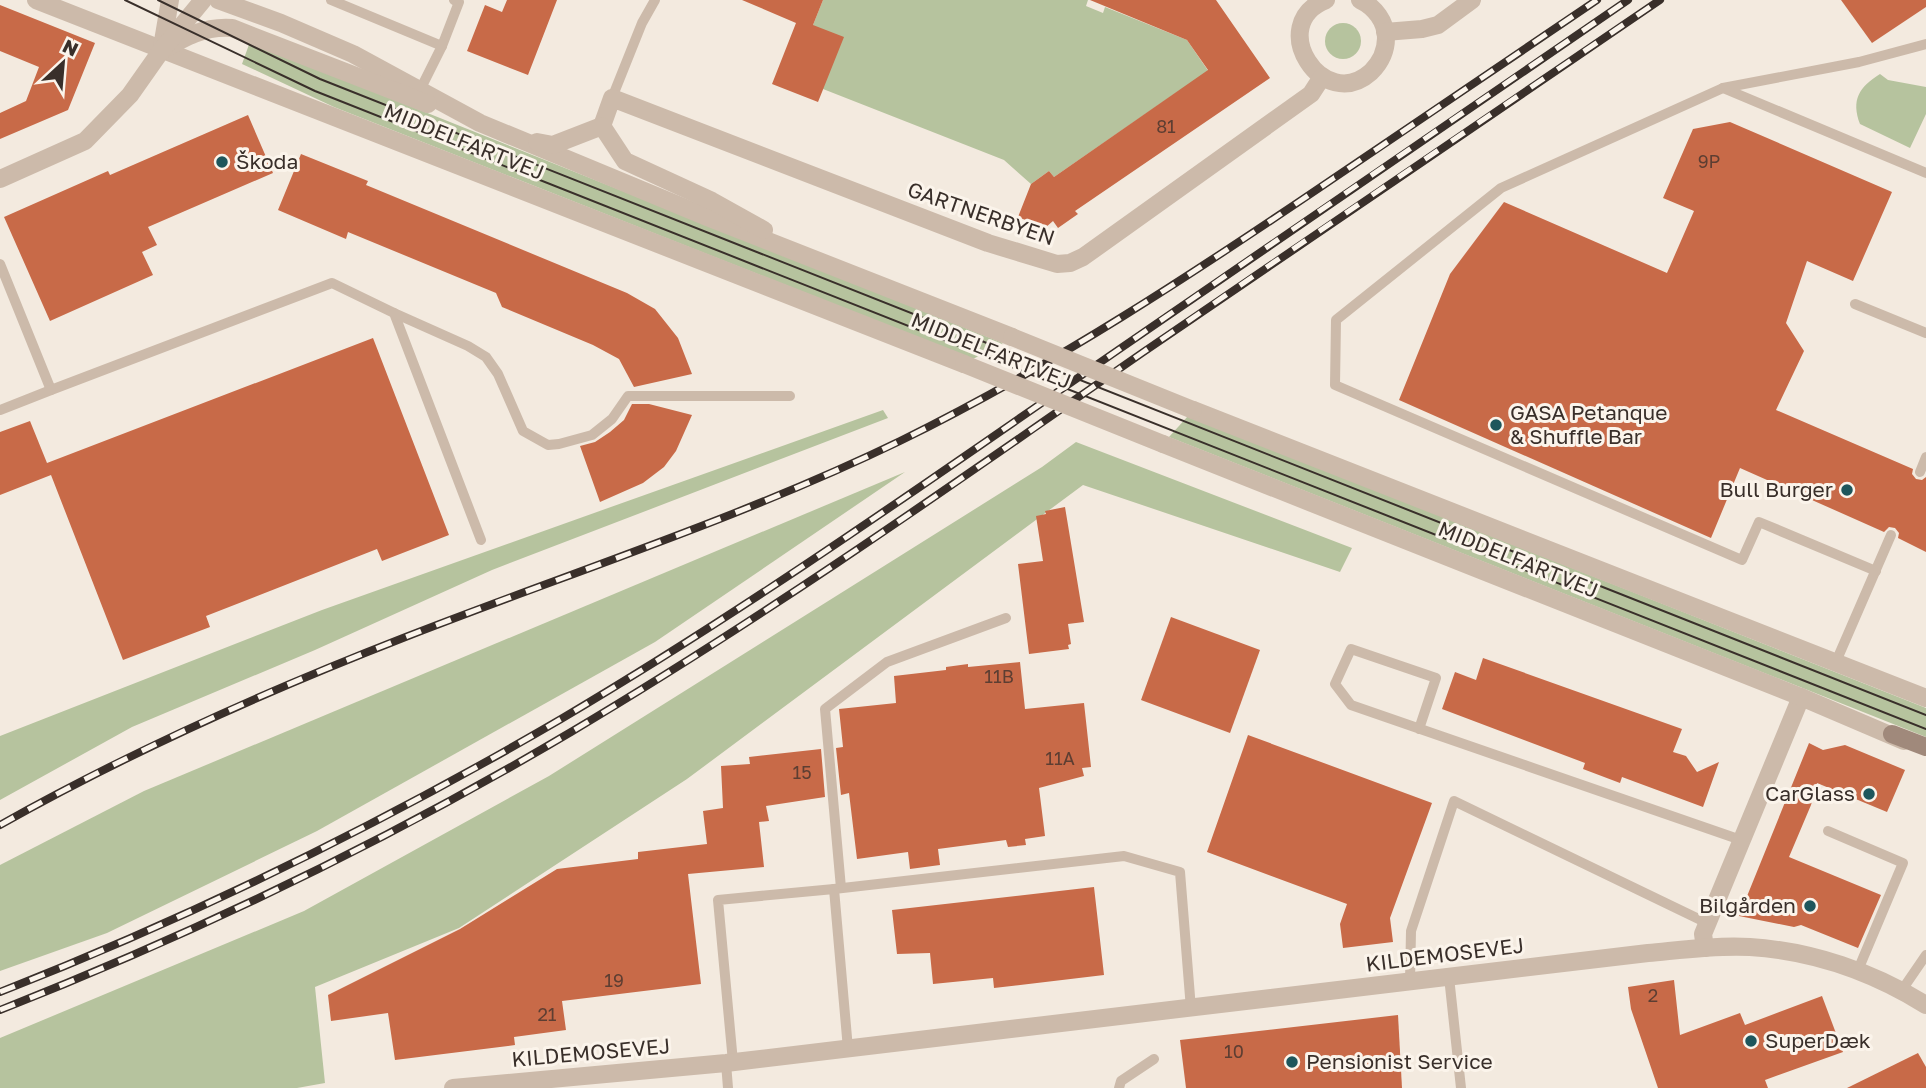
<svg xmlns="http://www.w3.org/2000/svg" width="1926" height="1088" font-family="'Golos Text',sans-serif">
	<rect width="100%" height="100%" fill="#f3eadf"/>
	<g fill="#b6c39e">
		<path d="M823 0H1088L1086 6 1103 13 1105 7 1187 40 1213 78 1180 90 1054 177 1049 171 1031 184 1004 160 823 89 813 25Z"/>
		<circle cx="1343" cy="41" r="18"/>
		<path d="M251 39 335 76 1003 343 973 359 334 107 242 64Z"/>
		<path d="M1880 74 1888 80 1926 87V114L1910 148 1860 124C1851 100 1859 87 1880 74Z"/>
		<path d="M883 410 888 418 492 570 315 650 132 727 0 800V736L322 610Z"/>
		<path d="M1188 416 1926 708V737L1169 437Z"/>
		<path d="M1076 442 1352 548 1340 572 1083 485 687 779 459 928 315 987 325 1083 297 1088H0V1038L304 911 549 776 1042 467Z"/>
		<path d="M905 472 655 642 317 831 107 933 0 971V865L144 791Z"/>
	</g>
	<g fill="#c86a48">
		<path d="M507 0H557L528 75 467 51 485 5 502 12Z"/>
		<path d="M742 0H823L813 25 844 37 818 102 772 84 796 23Z"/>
		<path d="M1090 0H1216L1270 78 1075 211 1078 214 1058 228 1053 221 1045 228 1018 217 1031 184 1049 171 1054 177 1208 70 1187 40Z"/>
		<path d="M1841 0H1926V7L1872 43Z"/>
		<path d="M0 5 95 43 68 110 0 139V113L26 101 39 67 0 51Z"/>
		<path d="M248 115 273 173 148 227 157 245 142 252 153 275 50 321 4 217 108 171 110 175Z"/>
		<path d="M1730 122 1892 192 1853 281 1807 261 1786 323 1804 351 1776 410 1913 469 1912 474 1916 479 1922 480 1926 477V552L1898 538 1899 533 1895 528 1889 527 1884 532 1740 468 1711 538 1399 400 1450 274 1504 202 1667 273 1694 211 1663 198 1693 129Z"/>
		<path d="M301 154 368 181 366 185 627 293 655 309 678 338 692 374 634 387 619 359 593 345 502 307 496 293 348 232 346 239 278 210Z"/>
		<path d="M373 338 449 535 382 561 377 549 206 616 210 627 123 660 51 475 0 495V432L30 421 47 463Z"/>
		<path d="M632 404H649L692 415 676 451 664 467 643 483 600 502 580 446 595 442 610 432 624 420Z"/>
		<path d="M1065 507 1084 622 1068 624 1071 644 1068 645 1069 649 1029 654 1018 564 1043 561 1036 516 1046 514 1045 511Z"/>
		<path d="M1171 617 1260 650 1230 733 1141 700Z"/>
		<path d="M1483 658 1682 729 1673 752 1686 756 1697 772 1719 762 1703 807 1622 777 1620 783 1583 769 1585 763 1442 709 1455 672 1476 680Z"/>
		<path d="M1020 662 1025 709 1084 703 1091 767 1082 768 1084 776 1039 788 1045 836 1025 839 1026 845 1008 847 1006 840 938 849 940 865 910 869 908 852 857 859 849 793 841 795 836 748 843 747 839 709 896 703 894 676 946 670V667L968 664V667Z"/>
		<path d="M1248 735 1432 803 1390 918 1393 942 1343 948 1340 924 1347 904 1207 852Z"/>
		<path d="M1809 743 1823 750 1845 745 1905 770 1887 812 1817 783 1811 805 1789 857 1881 895 1858 948 1801 925 1794 927 1739 916Z"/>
		<path d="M821 749 825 797 766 806 769 821 759 822 764 867 688 874 701 984 562 1001 566 1030 514 1037 515 1045 395 1060 388 1013 331 1021 328 995 460 929 557 869 638 859V852L707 844 703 811 723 808 721 766 750 764 749 757Z"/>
		<path d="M1094 887 1104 975 994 988 993 978 933 984 930 953 897 954 892 910Z"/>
		<path d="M1674 980 1680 1035 1740 1013 1745 1025 1822 996 1843 1052 1765 1080 1768 1088H1658L1631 1009 1628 987Z"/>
		<path d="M1398 1015 1402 1088H1186L1180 1040Z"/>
		<path d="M1918 1053 1926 1067V1088H1847Z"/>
	</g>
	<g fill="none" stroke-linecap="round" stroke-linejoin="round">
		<g stroke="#ccbaaa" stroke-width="10">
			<path d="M331 0 442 46"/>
			<path d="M1723 88 1926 173"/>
			<path d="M420 90 442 46 459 2 454 0"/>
			<path d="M612 98 642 23 655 0"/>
			<path d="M0 264 51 390 332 283 394 313 481 540"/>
			<path d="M1855 304 1926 333"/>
			<path d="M394 313 468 346 486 357 498 374 523 431 548 445 559 444 592 435 612 419 628 396H790"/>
			<path d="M0 410 51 390"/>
			<path d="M1920 472 1926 457"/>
			<path d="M1876 571 1759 522 1742 560 1335 385 1336 320 1501 188 1723 88 1859 62 1926 44"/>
			<path d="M1835 664 1891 535"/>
			<path d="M1419 729 1436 678 1351 649 1335 684 1351 705 1741 840"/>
			<path d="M1828 831 1903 863 1858 970"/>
			<path d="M841 888 825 709 887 662 1006 618"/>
			<path d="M834 889 1124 856 1180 872 1191 1009"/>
			<path d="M1449 977 1461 1088"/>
			<path d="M1410 982 1411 931 1454 801 1707 923"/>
			<path d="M1902 990 1926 955"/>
			<path d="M733 1062 718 900 834 889 848 1049"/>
			<path d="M726 1063 728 1088"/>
			<path d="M1119 1088 1121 1081 1154 1059"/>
		</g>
		<g stroke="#ccbaaa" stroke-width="18">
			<path d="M1326 0C1265 24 1323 115 1371 72 1380 63 1386 52 1386 38 1386 22 1375 7 1360 0"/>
			<path d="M1385 32 1422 29 1438 25 1472 0"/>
			<path d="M602 126 612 98 988 243 1057 264 1070 263 1083 257 1311 94 1322 77"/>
			<path d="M1705 948 1703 934 1801 697"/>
			<path d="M453 1088 726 1063 1648 953C1681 950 1716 945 1750 947 1812 951 1873 972 1926 1005"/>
		</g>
		<g stroke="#ccbaaa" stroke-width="18">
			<path d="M36 0 964 364"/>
			<path d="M218 0 281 23 353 54 480 123 707 217 1012 337"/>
			<path d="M162 47 170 0"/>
			<path d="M161 51C185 37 204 26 232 28L428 104"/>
			<path d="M537 142 553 145 602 126 625 161 712 201 764 230"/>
			<path d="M0 179 85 141 130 95 161 51 203 0"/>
			<path d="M1193 410 1926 698"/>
			<path d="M1163 444 1801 697 1904 741"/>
		</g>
		<path stroke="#a0897b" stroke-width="18" d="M1892 734 1926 747"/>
		<g stroke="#392f2a" stroke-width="2">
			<path d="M125 0 315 91 1926 729"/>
			<path d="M158 0 320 79 1926 715"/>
		</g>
		<g stroke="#392f2a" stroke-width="8">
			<g id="rail">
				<path d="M0 825C130 752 264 692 403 638 569 573 739 519 900 441 1053 366 1194 273 1334 178 1422 119 1509 59 1597 0"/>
				<path d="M0 992C194 916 381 824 561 719 754 605 937 475 1121 348 1290 231 1459 115 1628 0"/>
				<path d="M0 1010C198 932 389 840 571 732 768 615 955 483 1142 353 1314 234 1487 117 1660 0"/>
			</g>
		</g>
		<use href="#rail" stroke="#fbf4eb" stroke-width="5" stroke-dasharray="16" stroke-linecap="butt"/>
		<g stroke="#ccbaaa" stroke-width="18">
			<path d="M1012 337 1193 410"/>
			<path d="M964 364 1163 444"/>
		</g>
	</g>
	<g fill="#1e565c" stroke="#fbf4eb" stroke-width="2.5">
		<circle cx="222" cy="162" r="7"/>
		<circle cx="1496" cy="425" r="7"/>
		<circle cx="1847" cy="490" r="7"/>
		<circle cx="1869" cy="794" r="7"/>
		<circle cx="1810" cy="906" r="7"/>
		<circle cx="1751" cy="1041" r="7"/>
		<circle cx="1292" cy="1062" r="7"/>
	</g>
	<g text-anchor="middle" stroke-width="6" stroke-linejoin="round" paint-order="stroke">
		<g font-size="18" fill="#5d3e32">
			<text x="1166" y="133">81</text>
			<text x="1709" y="168">9P</text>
			<text x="999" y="683">11B</text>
			<text x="1060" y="765">11A</text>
			<text x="802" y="779">15</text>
			<text x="614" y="987">19</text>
			<text x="1653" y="1002">2</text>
			<text x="547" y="1021">21</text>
			<text x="1234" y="1058">10</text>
		</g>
		<g font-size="21" fill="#392f2a" stroke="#fbf4eb">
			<text transform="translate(464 142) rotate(22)" y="7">MIDDELFARTVEJ</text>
			<text transform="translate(981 214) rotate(19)" y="7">GARTNERBYEN</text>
			<text transform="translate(991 351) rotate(22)" y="7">MIDDELFARTVEJ</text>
			<text transform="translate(1518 560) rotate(22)" y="7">MIDDELFARTVEJ</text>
			<text transform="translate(1445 955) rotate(-7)" y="7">KILDEMOSEVEJ</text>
			<text transform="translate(591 1053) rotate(-5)" y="7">KILDEMOSEVEJ</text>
		</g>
		<g font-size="21" fill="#392f2a" stroke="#fbf4eb" text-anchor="start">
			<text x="236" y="169">Škoda</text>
			<text x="1510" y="420">GASA Petanque<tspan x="1510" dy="24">&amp; Shuffle Bar</tspan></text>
			<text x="1833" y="497" text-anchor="end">Bull Burger</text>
			<text x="1855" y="801" text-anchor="end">CarGlass</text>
			<text x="1796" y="913" text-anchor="end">Bilgården</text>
			<text x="1765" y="1048">SuperDæk</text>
			<text x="1306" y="1069">Pensionist Service</text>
		</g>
	</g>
	<g transform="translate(63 63) rotate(26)" stroke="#fbf4eb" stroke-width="5" paint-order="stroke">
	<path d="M0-5L12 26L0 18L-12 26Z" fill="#392f2a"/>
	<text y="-10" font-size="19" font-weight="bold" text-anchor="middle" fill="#392f2a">N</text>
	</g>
</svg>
